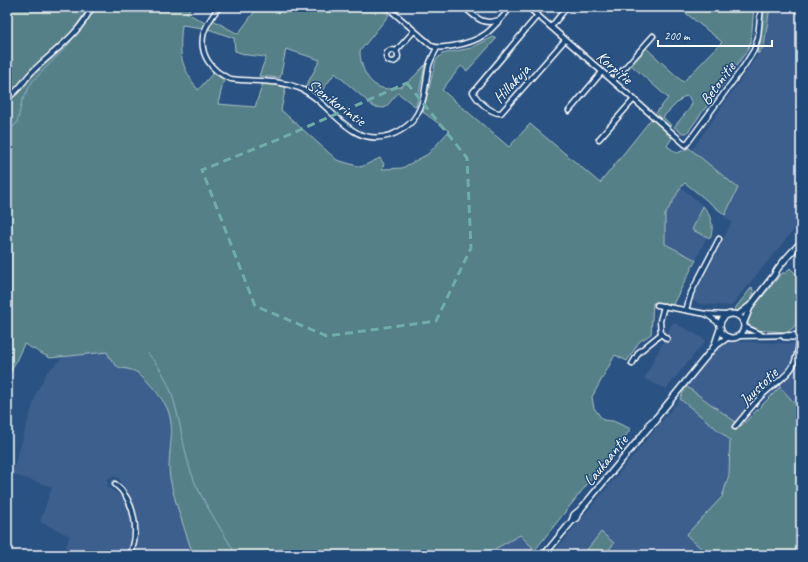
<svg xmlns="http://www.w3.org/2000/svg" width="808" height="562" font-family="Caveat,sans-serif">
	<rect width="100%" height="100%" fill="#2a5282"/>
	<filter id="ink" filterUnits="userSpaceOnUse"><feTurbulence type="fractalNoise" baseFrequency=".025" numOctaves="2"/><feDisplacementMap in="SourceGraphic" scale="8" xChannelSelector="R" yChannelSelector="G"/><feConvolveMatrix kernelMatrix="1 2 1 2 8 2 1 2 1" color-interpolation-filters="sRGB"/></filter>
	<g filter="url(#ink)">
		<g fill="#3c5f8e">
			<path d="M770 7H801V221L731 306 700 304 692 300 732 222 724 217 738 188 692 150 764 46Z"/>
			<path d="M681 187 703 206 692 230 707 237 696 260 665 244V216Z"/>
			<path d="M673 322 706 340 666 389 644 379Z"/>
			<path d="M727 341 801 344V410L780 387 758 405 741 426 686 386 721 344Z"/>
			<path d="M107 352 145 378 171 414 170 478 193 555H133L136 543 137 528 134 508 130 497 119 478 114 476 108 478 107 487 126 499 132 522 131 542 127 555H63L70 536 40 522 52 487 12 474 36 394 47 372 64 357Z"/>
			<path d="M680 399 730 440 729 475 709 555H552Z"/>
			<path d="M520 535 535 550 531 555H484Z"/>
		</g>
		<g fill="#568087" stroke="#aac0c3">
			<path d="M7 7H191L187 13 205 23 203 28 182 25C179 56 180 64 198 90L213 73 224 79 218 104 255 107 263 83 286 86 281 110 337 160 361 167 380 158 384 164 382 169 402 168 428 154 449 131 423 112 436 60 442 54 471 48 493 37 496 39 467 71 461 66 442 90 509 147 530 124 600 183 668 98 630 64 645 47 683 82 722 42 678 7H754L751 41 747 51 687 133H682L674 127 690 108 692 103 688 96 683 97 663 117 671 125 665 132 672 138 667 146 677 153 689 148 738 188 725 215 685 183 681 187 665 215V244L696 260 672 306 653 303 651 334 639 342 627 361 615 355 592 397 594 408 603 420 613 421 631 429 535 550 520 535 484 555H193C186 532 174 501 170 478 166 456 177 430 167 408 162 398 147 379 138 373 122 364 118 375 107 352L50 358 24 344 7 380Z"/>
			<path d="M258 7H379L389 15 360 51C360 70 372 94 396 88 407 86 417 73 425 65L416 107 398 93 385 108 374 107 335 73 318 96 305 88 320 60 286 49 280 78 259 76 266 57 247 55 235 51 234 38 208 29 213 20 238 34Z"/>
			<path d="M764 7H770L764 46 758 54 757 51 760 45Z"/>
			<path d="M703 206C711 215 715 227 710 238L692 230Z"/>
			<path d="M790 268 799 277 796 325 788 332 754 330 749 326 748 322 753 308 782 273H786Z"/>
			<path d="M752 287 754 293C749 302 744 312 733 311Z"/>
			<path d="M686 386 741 426 780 387 801 410V555H709L686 535 722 497 729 475 730 440 680 399Z"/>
			<path d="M601 532 614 543 605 555H591L586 551Z"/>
		</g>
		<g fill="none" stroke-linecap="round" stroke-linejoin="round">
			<g stroke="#92b1cb" stroke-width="1">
				<path d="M74 29 89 7"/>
				<path d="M7 133 17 123 22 101 32 82 69 44 74 36"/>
				<path d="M147 354C179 382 178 433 191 472 199 497 223 531 236 555"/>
			</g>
			<g stroke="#fff" stroke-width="7">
				<g id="minor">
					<path d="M219 7C213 15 207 23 204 32 198 53 211 72 231 79 254 82 276 79 299 88 332 102 349 149 391 135 401 131 412 124 417 114 425 101 425 85 428 70 429 62 433 56 437 48"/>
					<path d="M387 7 432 46C439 49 446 47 453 46 484 41 492 30 511 7"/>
					<path d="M464 7C476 17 482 26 499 20"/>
					<path d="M528 7 686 145 744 66 754 50 758 37 761 7"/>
					<path d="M538 15 473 92C477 100 491 114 501 113L565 40"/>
					<path d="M551 27 567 7"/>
					<circle cx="392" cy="56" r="6"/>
					<path d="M396 51 414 31"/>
					<path d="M613 81 653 36"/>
					<path d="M7 98C20 91 24 79 34 70 55 50 80 33 92 7"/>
					<path d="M569 111 602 72"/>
					<path d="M599 139 634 99"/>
					<path d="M657 305 706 314 726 315"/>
					<path d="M664 306 660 321 661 334 667 339"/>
					<path d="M686 310 691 293 719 239"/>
					<path d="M706 314 720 324"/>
					<path d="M745 327 760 334"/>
					<path d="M739 336 801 335"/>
					<path d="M784 337 801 338"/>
					<path d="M632 364 639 352 661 334"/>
					<path d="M735 427C743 417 752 406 761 396 788 371 795 377 800 337"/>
					<path d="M115 484C135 500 140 532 130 555"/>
				</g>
			</g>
			<g stroke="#fff" stroke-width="8">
				<g id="major">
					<circle cx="732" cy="326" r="12"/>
					<path d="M738 315 751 305 775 274C776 268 795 249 801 242"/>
					<path d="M744 322 751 305"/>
					<path d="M714 347 720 329"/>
					<path d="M649 427 656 421V418L714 347 728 337"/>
					<path d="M572 521 577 518 581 509"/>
					<path d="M544 555 572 521 574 515 581 509 649 427V424L656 418"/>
				</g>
			</g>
			<use href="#minor" stroke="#1f4a7a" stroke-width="4"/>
			<use href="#major" stroke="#1f4a7a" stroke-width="5"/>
		</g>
	</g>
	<path fill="none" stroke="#6fada8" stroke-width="3" stroke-dasharray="8 5" stroke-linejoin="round" d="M407 83 467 158 471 248 436 321 327 336 255 306 202 170 279 139Z"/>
	<g text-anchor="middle" stroke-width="3" stroke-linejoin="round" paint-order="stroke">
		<g font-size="16" fill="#fff" stroke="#1f4a7a">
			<text transform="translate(615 67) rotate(41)" y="6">Korpitie</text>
			<text transform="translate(511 83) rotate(-47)" y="6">Hillakuja</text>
			<text transform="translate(717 83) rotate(-54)" y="6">Betonitie</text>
			<text transform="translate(337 102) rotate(36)" y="6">Sienikorintie</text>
			<text transform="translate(758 386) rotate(-44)" y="6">Juustotie</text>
			<text transform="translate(605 460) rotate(-51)" y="6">Laukaantie</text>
		</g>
	</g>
	<rect width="808" height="562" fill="none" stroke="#1f4a7a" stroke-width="24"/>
	<rect x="12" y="12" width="784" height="538" fill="none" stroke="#fff" stroke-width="1.5" filter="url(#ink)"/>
	<path d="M658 40v6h114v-6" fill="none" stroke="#ffffff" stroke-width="2"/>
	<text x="664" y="40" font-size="12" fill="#ffffff" stroke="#1f4a7a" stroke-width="3" paint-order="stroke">200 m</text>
</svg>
